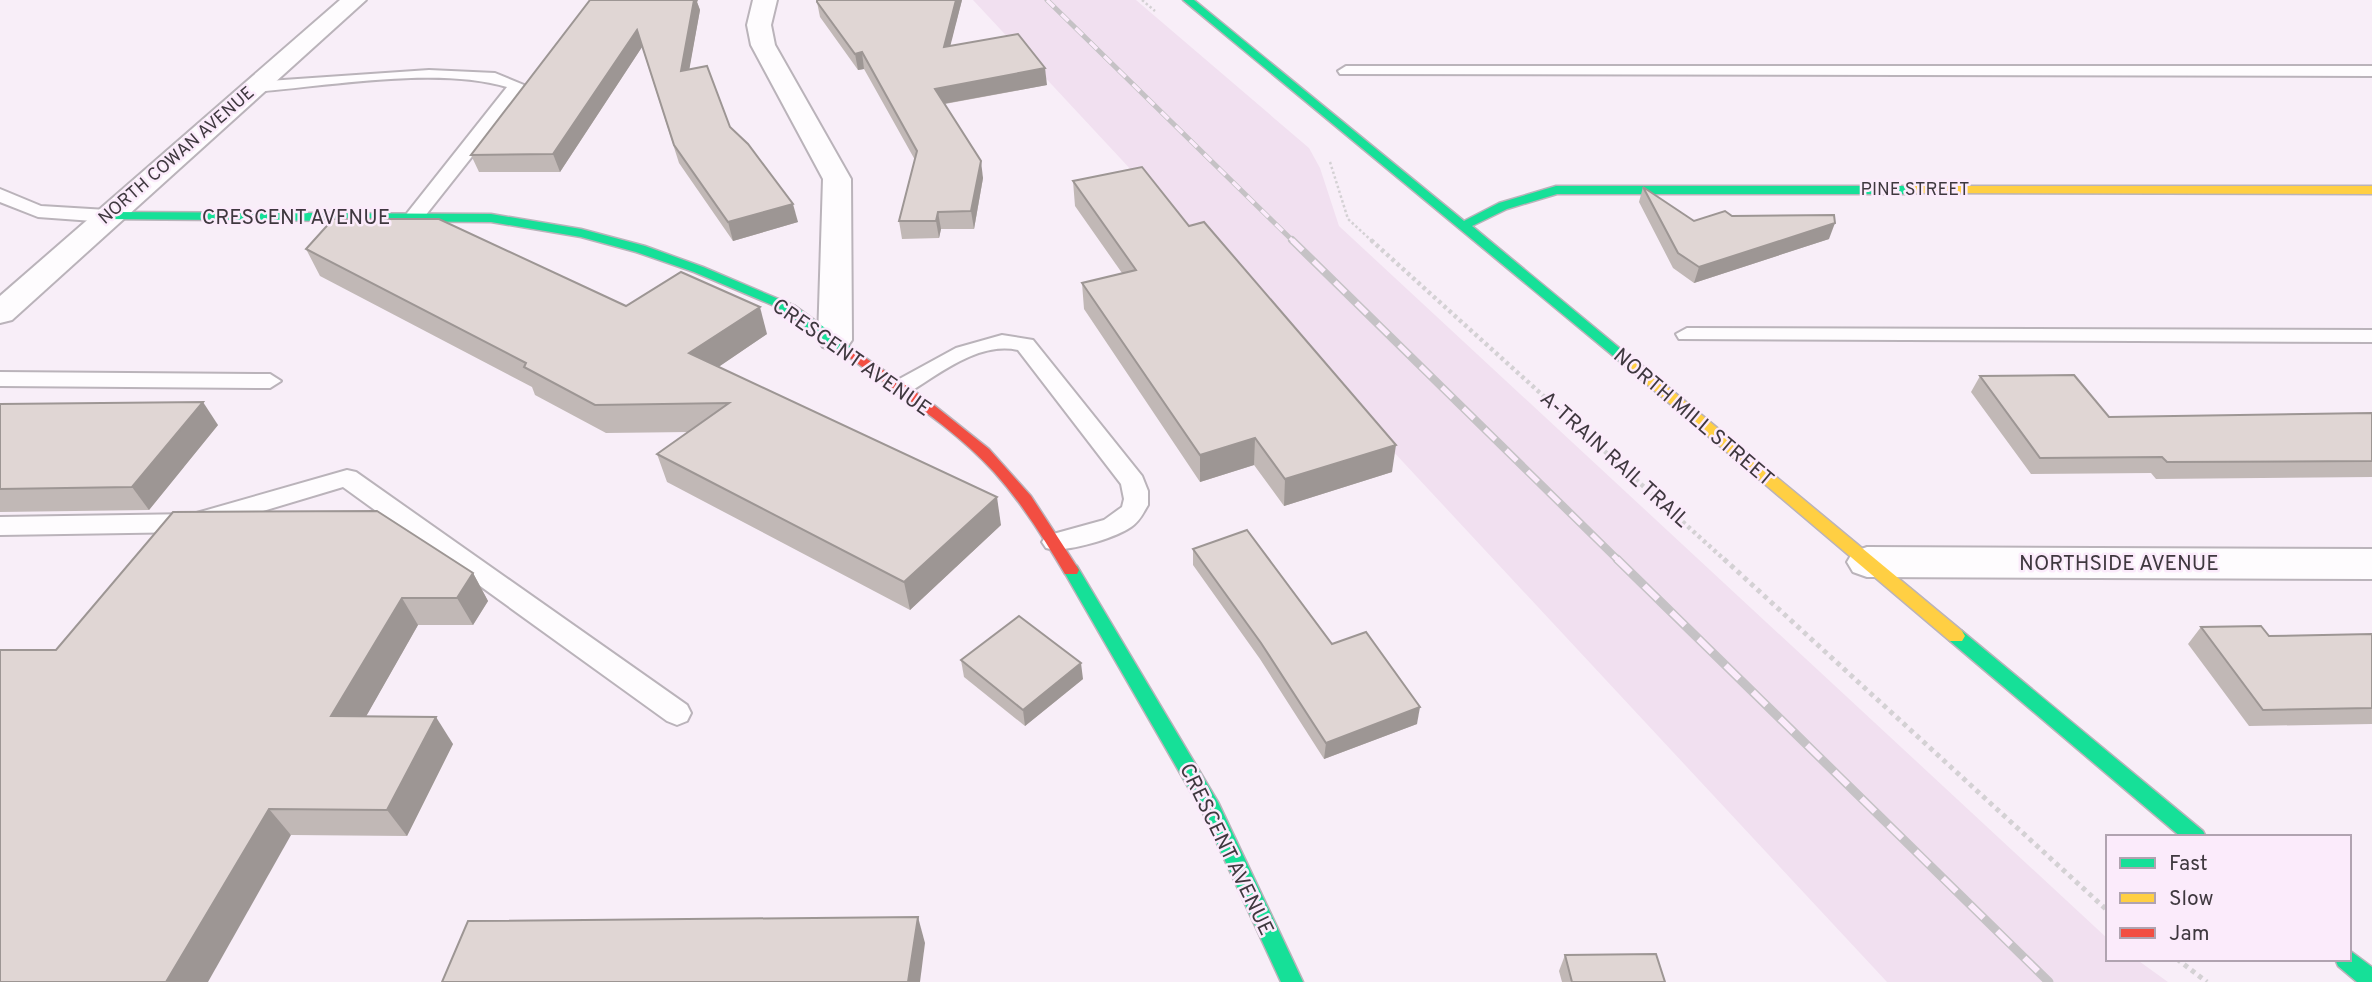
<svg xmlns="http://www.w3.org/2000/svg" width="2372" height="982" font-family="Overpass,sans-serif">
	<rect width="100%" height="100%" fill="#f8eef8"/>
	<path fill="#f1e0f0" d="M973 0H1136L1309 148 1320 168 1339 226 2108 939V959H2136L2168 982H1887Z"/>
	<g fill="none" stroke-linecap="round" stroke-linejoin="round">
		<g stroke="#bab3ba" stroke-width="4">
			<g id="lane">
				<path d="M1346 66H2372V76L1340 74 1338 71Z"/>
				<path d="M429 70 495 73 524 85 516 101 421 221 414 223 404 217 507 87C438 66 327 86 254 92L246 87 254 82Z"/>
				<path d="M0 189 41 206 107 210 117 216 107 222 38 217 0 202Z"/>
				<path d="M1687 328 2372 330V342L1679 339 1676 334Z"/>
				<path d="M1002 335 1033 340 1142 476 1148 491V505C1143 513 1140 521 1131 527 1115 538 1064 554 1046 548L1042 542 1046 536 1104 520 1122 507 1124 499 1121 484 1018 350C979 341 939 374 908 393H892L889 388 892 383 956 348Z"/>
				<path d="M0 372 270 374 281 381 270 388 0 386Z"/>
				<path d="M347 470 356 472 687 705 691 713 687 721 677 725 667 721 343 487 193 532 0 535V517L193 514Z"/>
			</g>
		</g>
		<g stroke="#bab3ba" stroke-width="4">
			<g id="street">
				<path d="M340 0H366L12 320 0 323V296Z"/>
				<path d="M753 0H777L771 25 775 45 851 179 852 340 847 347 835 350 823 347 818 340 823 179 751 45 747 25Z"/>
				<path d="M1867 547 2372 549V579L1867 577 1853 572 1847 562 1853 552Z"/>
			</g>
		</g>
		<g stroke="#bab3ba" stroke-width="3">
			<g id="fast">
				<path d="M1183 0H1194L1464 221 1499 203 1556 186H1914L1920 190 1914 194H1557L1507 209 1472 226 1641 366 1634 370 1629 369Z"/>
				<path d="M107 212 491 214 581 229 645 246 703 267 795 306 858 352 856 355H846L777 307 694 272 636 252 581 237 491 222 103 219 101 216Z"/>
				<path d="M1071 564 1077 566 1218 802 1303 982H1281L1203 813 1063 570 1065 566Z"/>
				<path d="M1956 629 1962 631 2203 831 2206 837H2181L1950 641 1947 636 1950 631Z"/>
				<path d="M2349 950 2372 967V982H2357L2338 966 2335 959H2349Z"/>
			</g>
		</g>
		<g stroke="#bab3ba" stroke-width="3">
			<g id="slow">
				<path d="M1914 186H2372V194L1910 193 1908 190Z"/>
				<path d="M1634 362 1639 363 1962 631 1965 636 1962 641H1950L1629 369 1627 366Z"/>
			</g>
		</g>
		<g stroke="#bab3ba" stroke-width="3">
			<path id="jam" d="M851 348 930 402 989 449 1031 496 1079 570 1077 574H1065C1044 539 1022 503 994 472 952 426 896 392 846 355L844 352 846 349Z"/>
		</g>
		<g stroke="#d4d1d4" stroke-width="2.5" stroke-dasharray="2.5 2.5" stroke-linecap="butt">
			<path d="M1142 0 1155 11"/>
			<path d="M1330 162 1348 219 1373 242"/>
		</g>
		<path stroke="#d4d1d4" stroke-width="4.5" stroke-dasharray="3.5 3.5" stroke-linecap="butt" d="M1371 240 1726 561"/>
		<g stroke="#d4d1d4" stroke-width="5" stroke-dasharray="4.5 4.5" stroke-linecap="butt">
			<path d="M1724 559 2108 911"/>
			<path d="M2177 959 2207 982"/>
		</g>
		<use href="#lane" fill="#fefcfe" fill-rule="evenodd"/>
		<use href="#street" fill="#fefcfe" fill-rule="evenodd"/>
		<use href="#fast" fill="#16e098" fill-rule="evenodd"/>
		<use href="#slow" fill="#ffcf43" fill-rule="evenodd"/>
		<use href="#jam" fill="#f24e42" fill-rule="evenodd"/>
		<g stroke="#c5c2c5" stroke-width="5">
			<path id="rail-far2" d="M1047 0 1294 242"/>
		</g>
		<g stroke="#c5c2c5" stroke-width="8">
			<path id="rail-far1" d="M1292 240 1619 561"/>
		</g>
		<g stroke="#c5c2c5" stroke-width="9">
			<path id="rail" d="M1617 559 2049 982"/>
		</g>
		<use href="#rail-far2" stroke="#fbebfb" stroke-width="3.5" stroke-dasharray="10" stroke-linecap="butt"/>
		<use href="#rail-far1" stroke="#fbebfb" stroke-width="5" stroke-dasharray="15" stroke-linecap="butt"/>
		<use href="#rail" stroke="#fbebfb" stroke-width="6" stroke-dasharray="19" stroke-linecap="butt"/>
	</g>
	<g fill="#c1b8b6">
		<path d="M698 0 697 2 700 10 689 69 798 222 733 241 679 163 642 47 560 172H479L471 155Z"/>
		<path d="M817 0H962L950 45 1047 85 945 104 983 178 974 229H941L939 238 902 239 899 221 915 160 864 69 858 70 820 17 817 2Z"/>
		<path d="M1073 181 1392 472 1284 506 1254 465 1200 482 1084 309 1082 283 1122 273 1075 206Z"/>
		<path d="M1643 187 1694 221 1732 216 1829 239 1694 283 1673 268 1639 202Z"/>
		<path d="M306 249 626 306 767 334 718 367 1001 525 910 610 667 482 657 454 689 432 606 433 535 395 532 387 320 276Z"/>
		<path d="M1980 376 2109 417 2372 413V477L2156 479 2151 473 2031 474 1971 392Z"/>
		<path d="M0 404 218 425 149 510 0 512Z"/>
		<path d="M1193 549 1332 644 1417 724 1324 759 1260 659 1193 565Z"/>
		<path d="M473 573 488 601 473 625H418L366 716 453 744 407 836 291 835 56 650Z"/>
		<path d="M2201 627 2269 636 2372 634V724L2249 726 2188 644Z"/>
		<path d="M961 660 1083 679 1025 726 964 677Z"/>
		<path d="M1565 955 1665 982H1562L1559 971Z"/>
	</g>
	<g fill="#9d9694">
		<path d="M693 0H698L697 2 700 10 686 88 681 71Z"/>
		<path d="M956 0H962L946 63 944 47Z"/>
		<path d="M637 30 642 47 560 172 553 154Z"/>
		<path d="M862 52 864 69 858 70 855 54Z"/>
		<path d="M1045 68 1047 85 937 105 935 89Z"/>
		<path d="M981 161 983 178 974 229 971 211Z"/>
		<path d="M793 204 798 222 733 241 728 222Z"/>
		<path d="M938 212 941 229 939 238 936 221Z"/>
		<path d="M1835 223 1829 239 1694 283 1699 267Z"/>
		<path d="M760 307 767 334 698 381 689 353Z"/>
		<path d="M203 402 218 425 149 510 132 487Z"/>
		<path d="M1255 438 1254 465 1200 482V455Z"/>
		<path d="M1396 445 1392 472 1284 506 1285 479Z"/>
		<path d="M997 497 1001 525 910 610 904 582Z"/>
		<path d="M473 573 488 601 473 625 457 598Z"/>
		<path d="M402 598 418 625 351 743 331 716Z"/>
		<path d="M1081 663 1083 679 1025 726 1023 710Z"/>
		<path d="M1420 707 1417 724 1324 759 1326 743Z"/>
		<path d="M436 717 453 744 407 836 387 810Z"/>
		<path d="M269 809 291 835 208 982H166Z"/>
		<path d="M918 917 925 943 920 982H908Z"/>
	</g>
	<g fill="#e0d6d4" stroke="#9d9694" stroke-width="2">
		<path d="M590 0H694L681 71 707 66 730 127 748 144 793 204 728 222 674 145 637 30 553 154 471 155Z"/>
		<path d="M817 0H956L944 47 1018 34 1045 68 935 89 981 161 971 211 938 212 936 221H899L917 151 862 52 855 54 817 2Z"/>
		<path d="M1142 167 1189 226 1204 222 1396 445 1285 479 1255 438 1200 455 1082 283 1136 270 1073 181Z"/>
		<path d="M1643 187 1694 221 1725 211 1732 216 1834 215 1835 223 1699 267 1678 253Z"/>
		<path d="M333 219H439L626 306 681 272 760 307 689 353 997 497 904 582 657 454 729 403 595 405 524 367 526 363 306 249Z"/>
		<path d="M2074 375 2109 417 2372 413V461L2167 462 2162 457 2040 458 1980 376Z"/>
		<path d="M203 402 132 487 0 489V404Z"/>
		<path d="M377 511 473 573 457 598H402L331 716 436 717 387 810 269 809 166 982H0V650H56L173 512Z"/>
		<path d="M1247 530 1332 644 1366 632 1420 707 1326 743 1261 643 1193 549Z"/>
		<path d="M1019 616 1081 663 1023 710 961 660Z"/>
		<path d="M2261 626 2269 636 2372 634V708L2263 710 2201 627Z"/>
		<path d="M918 917 908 982H442L468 921Z"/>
		<path d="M1656 954 1665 982H1572L1565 955Z"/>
	</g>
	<g text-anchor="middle" stroke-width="5" stroke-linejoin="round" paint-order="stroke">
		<g font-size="18" fill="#3f383f" stroke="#fbebfb">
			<text transform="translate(176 155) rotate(-41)" y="6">NORTH COWAN AVENUE</text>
			<text x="1915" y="195">PINE STREET</text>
		</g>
		<g font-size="21" fill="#3f383f" stroke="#fbebfb">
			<text x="296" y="224">CRESCENT AVENUE</text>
			<text transform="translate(852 357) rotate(35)" y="7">CRESCENT AVENUE</text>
			<text transform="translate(1694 417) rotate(40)" y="7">NORTH MILL STREET</text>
			<text transform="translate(1615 459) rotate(42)" y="7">A-TRAIN RAIL TRAIL</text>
			<text x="2119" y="570">NORTHSIDE AVENUE</text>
			<text transform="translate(1227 849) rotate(64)" y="7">CRESCENT AVENUE</text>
		</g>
	</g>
	<rect x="2106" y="835" width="245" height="126" fill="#fbebfb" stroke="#b0a3b0" stroke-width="2"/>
	<rect x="2120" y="858" width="35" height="10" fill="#16e098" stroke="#b0a3b0" stroke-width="2"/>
	<text x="2169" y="870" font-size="21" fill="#3f383f">Fast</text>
	<rect x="2120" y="893" width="35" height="10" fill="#ffcf43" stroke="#b0a3b0" stroke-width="2"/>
	<text x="2169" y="905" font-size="21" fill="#3f383f">Slow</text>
	<rect x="2120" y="928" width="35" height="10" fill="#f24e42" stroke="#b0a3b0" stroke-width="2"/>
	<text x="2169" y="940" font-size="21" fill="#3f383f">Jam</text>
</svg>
